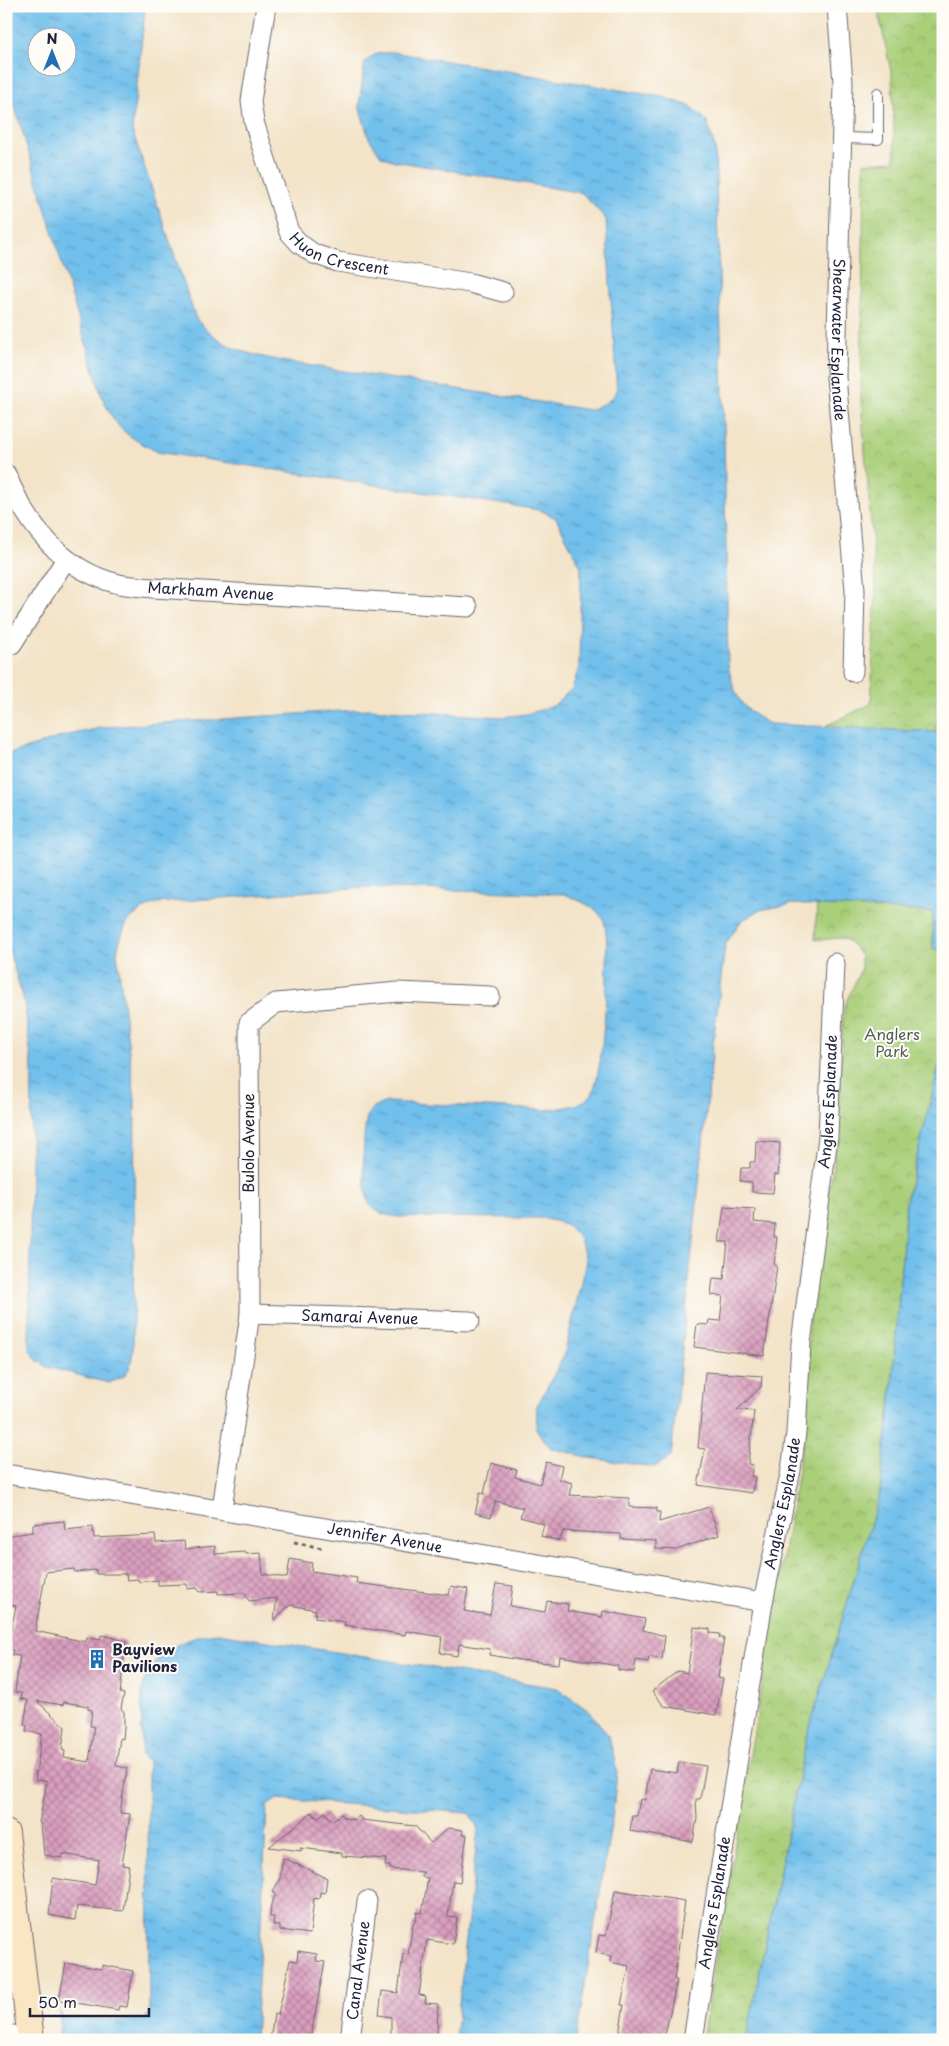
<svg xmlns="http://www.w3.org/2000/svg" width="949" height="2046" font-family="'Playpen Sans',sans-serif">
	<defs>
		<pattern id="park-crowns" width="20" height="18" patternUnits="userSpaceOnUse" patternTransform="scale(1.25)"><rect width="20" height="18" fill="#a9cf79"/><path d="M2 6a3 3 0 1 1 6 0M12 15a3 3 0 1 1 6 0" fill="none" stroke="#91b16a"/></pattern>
		<pattern id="water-ripples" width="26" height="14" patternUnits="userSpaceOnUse" patternTransform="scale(1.25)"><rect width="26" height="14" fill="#71bfeb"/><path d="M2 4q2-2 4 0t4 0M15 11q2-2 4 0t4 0" fill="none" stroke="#5c9bc0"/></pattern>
		<pattern id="building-cross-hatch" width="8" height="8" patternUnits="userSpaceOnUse" patternTransform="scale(1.25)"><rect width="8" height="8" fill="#da9fbe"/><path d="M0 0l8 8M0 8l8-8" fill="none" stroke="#b0819c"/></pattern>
	</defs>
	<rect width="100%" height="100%" fill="#fdfcf7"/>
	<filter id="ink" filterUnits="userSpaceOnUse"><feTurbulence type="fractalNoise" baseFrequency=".02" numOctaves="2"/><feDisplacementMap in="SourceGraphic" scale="10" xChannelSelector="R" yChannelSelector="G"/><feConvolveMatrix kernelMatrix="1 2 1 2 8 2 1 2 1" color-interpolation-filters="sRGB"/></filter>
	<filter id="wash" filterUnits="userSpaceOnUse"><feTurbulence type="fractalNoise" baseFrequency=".0096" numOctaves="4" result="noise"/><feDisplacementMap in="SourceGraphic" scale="20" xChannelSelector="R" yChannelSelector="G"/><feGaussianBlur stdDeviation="1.12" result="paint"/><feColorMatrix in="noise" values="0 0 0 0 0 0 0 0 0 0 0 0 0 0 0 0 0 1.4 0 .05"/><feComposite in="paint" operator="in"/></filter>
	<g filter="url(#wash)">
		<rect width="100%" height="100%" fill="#f3e3c8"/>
		<g fill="url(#park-crowns)" stroke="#66785a">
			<path d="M877 6H941L943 12V588L937 732 821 728 871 704 876 585 861 403 864 163 895 161 892 76Z"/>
			<path d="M817 905 933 912V948L943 950V1050L906 1202 892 1389 880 1493 806 1740 746 2040H702L801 1452 811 1298 835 1156 844 1007 861 969V956L850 942 842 938 815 940Z"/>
		</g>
		<g fill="url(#water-ripples)" stroke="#4a7093" fill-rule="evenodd">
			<path d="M6 6H144L145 10 132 130 196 319C227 352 245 353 287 362L590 410 607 402 617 392 606 219 582 193 395 161 381 156 369 138 359 106 365 62 376 54 392 52 662 97 690 106 707 121 715 148 724 427 728 666C736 699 740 708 770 724L937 732 943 588V950L933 948V912L793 904 760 910 741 921 725 945 714 1036 671 1457 654 1467 590 1458 551 1448 536 1430 537 1406 564 1356 586 1261 580 1239 566 1224 542 1218 398 1217C387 1215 378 1214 371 1206 361 1194 362 1129 368 1114 372 1106 379 1105 387 1102L546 1110C561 1108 583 1107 592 1094 603 1077 613 936 603 919 597 907 577 900 565 894L364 887 156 903C128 915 124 924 117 952L135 1100 133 1351 130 1367 123 1377 109 1383 47 1367 37 1360 29 1349 32 1067 24 1001 6 941V755L64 736 105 727 370 709 502 717 527 714 553 706 572 689 579 667 581 567 556 518 540 510 158 452C125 435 116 430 101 394L6 77ZM38 38H68V68H38Z"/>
			<path d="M943 1050V2040H746L806 1740 880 1493 892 1389 906 1202Z"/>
			<path d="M218 1633 557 1688 590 1712 609 1736 617 1771 613 1812 576 2040H455L478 1829 469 1813 277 1799 267 1806 255 2040H59L60 2012 63 2018 142 2020 149 2013 148 1762 142 1755C142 1741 140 1691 144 1681 158 1649 186 1637 218 1633Z"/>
		</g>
		<g id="blocks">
			<g fill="url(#building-cross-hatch)" fill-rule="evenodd">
				<path d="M756 1141 780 1143 778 1175 775 1174 773 1193 752 1192V1182L740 1181 741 1168H750V1162H755Z"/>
				<path d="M724 1207 755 1209 754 1222 775 1224 774 1237H777L774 1266H777L764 1356 694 1347 697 1324 708 1325 709 1320 720 1321 723 1296 711 1295 713 1278 724 1279 728 1242H719Z"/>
				<path d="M705 1372 762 1376 761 1387 737 1410 754 1411 748 1464 753 1465 751 1476 755 1477 752 1493 698 1485 705 1449 698 1448Z"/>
				<path d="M546 1462 562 1466 559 1479 572 1483 569 1495 629 1498V1507L657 1508V1512H660L659 1522 709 1507 719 1535 676 1550 656 1549V1541L621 1539V1534L563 1531 560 1541 541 1536 544 1524 520 1517 523 1508 496 1501 491 1517 475 1513 480 1493 484 1494 491 1463 517 1470 515 1477 540 1484Z"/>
				<path d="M64 1521 65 1530 93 1527 94 1538 155 1535 156 1543 184 1541 185 1549 215 1546V1554L245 1552 246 1554 261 1553 263 1574 287 1578 290 1559 312 1563 311 1571 357 1578 356 1583 449 1595 451 1586 468 1589 464 1611 490 1615 496 1584 513 1586 510 1606 545 1612 547 1601 568 1604 567 1611 602 1617 603 1611 645 1619 643 1630 665 1636 662 1659 649 1657 648 1662 636 1660 634 1672 618 1670V1666L560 1656 559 1664 520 1660 489 1655 490 1649 459 1644 457 1656 440 1653 442 1637 406 1631 405 1635 344 1625 345 1622 315 1618 316 1610 290 1605 274 1620 277 1598 249 1601 244 1593 218 1594V1591L200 1592 197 1588 187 1589V1584L158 1585V1580L139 1582 138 1579 127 1580 126 1574H96V1570L75 1572 74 1569 46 1572 35 1631 86 1642 87 1637 100 1640 101 1635 126 1641 120 1693 124 1694 121 1708 124 1712V1728L123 1739 120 1738 116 1766 127 1768 120 1813 130 1814 122 1865 129 1866 123 1911 77 1906 75 1920 49 1915 53 1878 95 1885 99 1860 62 1854V1858L44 1855 41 1824 39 1823 47 1781 35 1780 42 1734 26 1731 27 1725H24L28 1700 21 1699 22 1693 15 1692 20 1656 12 1655 13 1650 7 1649 16 1606 6 1604V1540L12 1535 33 1532V1524ZM37 1701 63 1705 64 1702 88 1706V1709L92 1710 90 1726H94L89 1762 64 1758 65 1751 62 1750 65 1727Z"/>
				<path d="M694 1627 710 1629V1633L720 1634 719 1638H724L718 1678 723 1679 716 1715 664 1706 652 1691 678 1671 687 1673Z"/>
				<path d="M679 1762 706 1766 700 1799H696L697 1818 693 1842 630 1831 632 1816H637L640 1799 645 1800 650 1769 677 1773Z"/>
				<path d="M312 1812 317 1818 325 1812 332 1821 341 1814 345 1818 354 1820 359 1816 362 1820 415 1826 431 1843 448 1828 463 1830 462 1835H467L460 1882 453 1881 448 1917 457 1918 453 1944 427 1940 419 1995 426 1996 425 2003 438 2004 437 2040 391 2035V2017L379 2015 382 1991 398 1993 403 1954 408 1955 413 1923 416 1921 417 1912 422 1913 428 1878 422 1877 423 1872 390 1869V1866H385L386 1859 342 1856V1853L300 1848 302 1851 269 1847Z"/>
				<path d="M283 1858 327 1878 325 1893 320 1892 319 1899 314 1898 310 1934 280 1930V1926L273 1925 274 1917H270L271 1904 276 1894 273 1892 280 1878Z"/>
				<path d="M615 1890 685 1901 674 1980H677L664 2040H618L624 2005H621L629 1966 610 1962 611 1956 596 1953 599 1935 606 1936Z"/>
				<path d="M298 1951 317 1954 316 1961 325 1962 310 2040H270L274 2014 278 2015 290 1960 297 1961Z"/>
				<path d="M66 1963 102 1969V1965L133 1971 127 2007 119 2006 118 2010 59 2000Z"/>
			</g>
		</g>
	</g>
	<g filter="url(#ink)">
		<use href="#blocks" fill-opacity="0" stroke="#6b666c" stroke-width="1"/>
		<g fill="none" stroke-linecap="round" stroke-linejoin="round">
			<g stroke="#6b666c" stroke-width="12">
				<path id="lane" d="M842 138 878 139V93"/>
			</g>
			<g stroke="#6b666c" stroke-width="21">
				<g id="street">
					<path id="s1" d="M266 6 251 101 254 122 289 232 300 244 314 254 338 262 470 283 503 292"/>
					<path id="s2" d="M837 6 843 82 836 377 855 590 853 672"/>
					<path id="s3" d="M6 474C27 525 63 571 119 584 130 586 142 587 153 588L468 607"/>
					<path d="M12 644 66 559"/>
					<path id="s4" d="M250 1314 470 1321"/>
					<path id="s5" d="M6 1474 763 1602"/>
					<path d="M222 1509 250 1314 249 1023 276 1003 398 992 490 996"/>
					<path d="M6 2036 13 2035 23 2040"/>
					<path id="s6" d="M350 2040 367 1901"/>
					<path id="s7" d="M693 2040 763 1602 791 1470 796 1433 801 1343 828 1137 835 963"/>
				</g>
			</g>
			<g stroke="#6b666c" stroke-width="28">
				<path id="secondary" d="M6 1833 31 2040"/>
			</g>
			<path stroke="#6b666c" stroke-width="3" stroke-dasharray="4 4" stroke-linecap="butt" d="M294 1542 322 1548"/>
			<use href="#lane" stroke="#fff" stroke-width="10"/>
			<use href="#street" stroke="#fff" stroke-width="19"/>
			<use href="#secondary" stroke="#fbe6c3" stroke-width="26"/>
		</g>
	</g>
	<defs>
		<g id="building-bare" transform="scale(1.5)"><path d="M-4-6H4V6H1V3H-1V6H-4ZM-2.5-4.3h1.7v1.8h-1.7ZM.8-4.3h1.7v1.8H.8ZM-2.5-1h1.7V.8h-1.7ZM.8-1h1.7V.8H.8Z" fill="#1f6fb2" stroke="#fdfcf7" stroke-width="2.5" paint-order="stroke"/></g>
	</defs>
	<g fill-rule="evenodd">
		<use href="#building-bare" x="97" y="1659"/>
	</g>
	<g text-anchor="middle" stroke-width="4" stroke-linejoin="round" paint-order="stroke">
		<g font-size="15" fill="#22223b" stroke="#fdfcf7">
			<text dy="5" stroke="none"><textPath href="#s1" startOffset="290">Huon Crescent</textPath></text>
			<text dy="5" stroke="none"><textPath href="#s2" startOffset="334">Shearwater Esplanade</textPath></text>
			<text dy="5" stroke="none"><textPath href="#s3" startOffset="256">Markham Avenue</textPath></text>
			<text dy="5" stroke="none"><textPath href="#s7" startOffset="949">Anglers Esplanade</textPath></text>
			<text transform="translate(249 1143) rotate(-90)" y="5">Bulolo Avenue</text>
			<text dy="5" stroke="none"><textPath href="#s4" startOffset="110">Samarai Avenue</textPath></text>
			<text dy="5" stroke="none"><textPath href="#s7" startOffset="544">Anglers Esplanade</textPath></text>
			<text dy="5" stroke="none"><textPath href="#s5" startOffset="384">Jennifer Avenue</textPath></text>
			<text dy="5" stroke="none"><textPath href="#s7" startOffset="139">Anglers Esplanade</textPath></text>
			<text dy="5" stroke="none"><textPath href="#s6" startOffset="70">Canal Avenue</textPath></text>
		</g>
		<g font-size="15" fill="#515f51" stroke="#fdfcf7">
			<text x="892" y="1040">Anglers<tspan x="892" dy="17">Park</tspan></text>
		</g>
		<g font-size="15" font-weight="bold" fill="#22223b" stroke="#fdfcf7" text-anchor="start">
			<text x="112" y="1655">Bayview<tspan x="112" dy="17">Pavilions</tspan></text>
		</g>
	</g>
	<rect width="949" height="2046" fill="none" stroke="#fdfcf7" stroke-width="25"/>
	<g transform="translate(52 52)"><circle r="24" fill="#fdfcf7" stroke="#a5a5ac"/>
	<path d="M0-4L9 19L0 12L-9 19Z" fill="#1f6fb2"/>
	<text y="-8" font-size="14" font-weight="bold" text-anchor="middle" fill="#22223b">N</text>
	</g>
	<path d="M30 2008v8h119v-8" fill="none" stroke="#22223b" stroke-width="2.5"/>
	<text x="38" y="2008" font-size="15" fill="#22223b" stroke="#fdfcf7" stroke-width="4" paint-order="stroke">50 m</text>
</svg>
